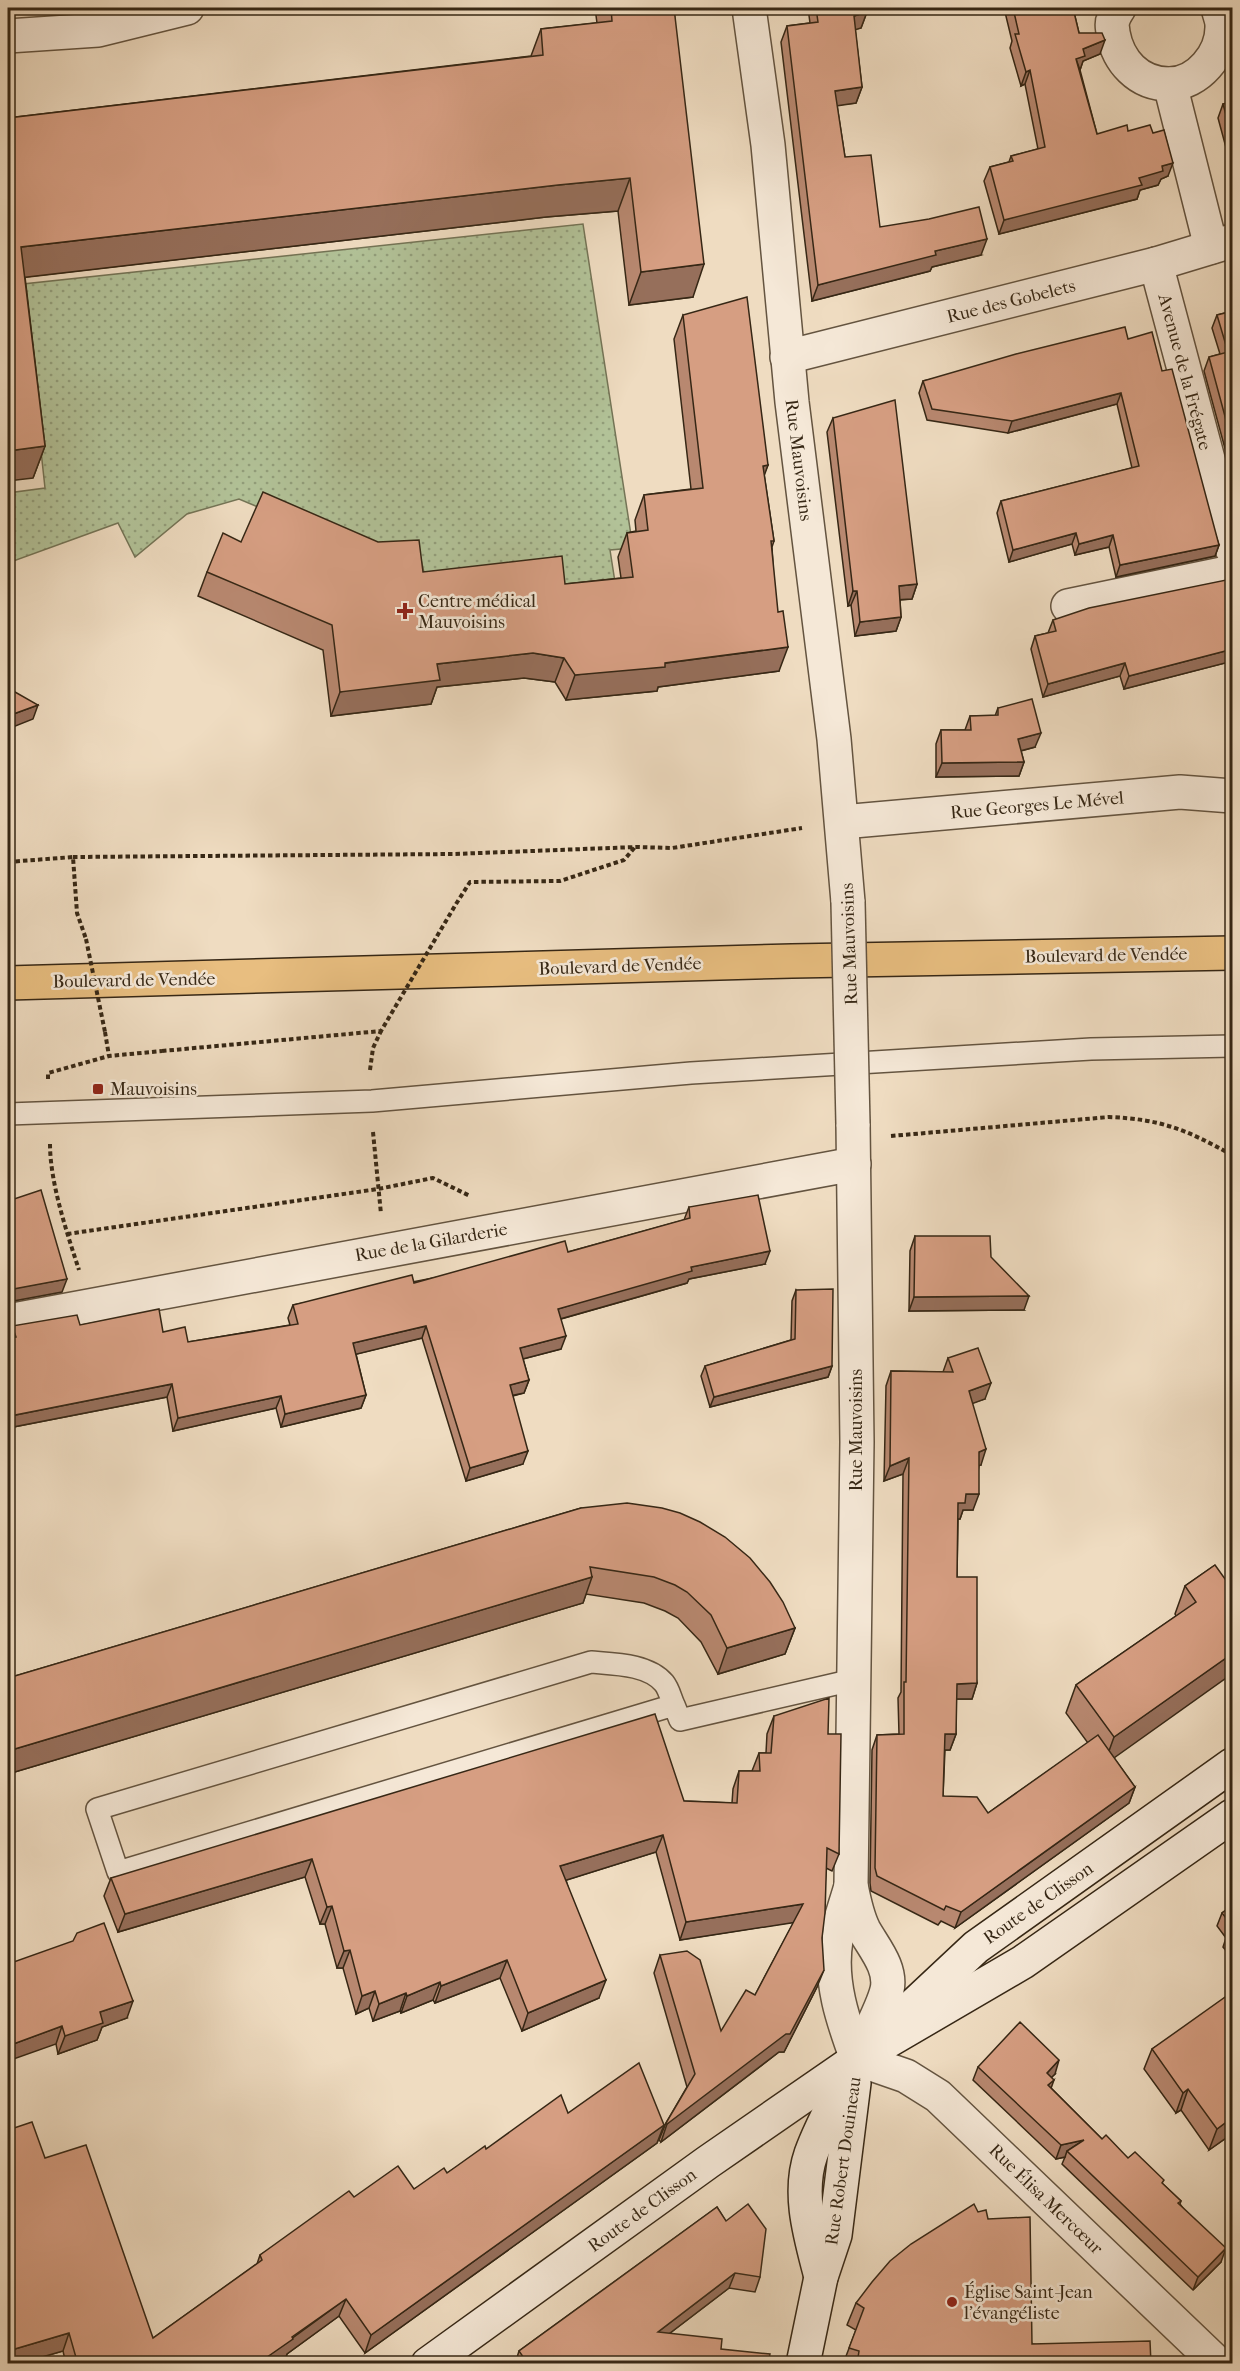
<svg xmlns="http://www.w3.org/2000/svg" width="1240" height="2371" font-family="'IM FELL French Canon',serif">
	<defs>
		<pattern id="grass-dots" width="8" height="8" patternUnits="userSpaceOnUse" patternTransform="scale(1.5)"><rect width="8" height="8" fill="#b2c298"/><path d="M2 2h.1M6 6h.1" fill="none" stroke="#929e7b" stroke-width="1.8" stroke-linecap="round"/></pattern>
	</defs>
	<rect width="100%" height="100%" fill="#efdcc1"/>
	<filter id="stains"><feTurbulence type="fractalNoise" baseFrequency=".00333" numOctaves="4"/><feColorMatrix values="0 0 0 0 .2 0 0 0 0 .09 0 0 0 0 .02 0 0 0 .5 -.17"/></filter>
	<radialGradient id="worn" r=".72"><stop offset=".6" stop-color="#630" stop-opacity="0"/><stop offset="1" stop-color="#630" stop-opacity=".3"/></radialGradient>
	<path fill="url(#grass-dots)" stroke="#747456" stroke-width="1.5" d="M583 224 633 548 610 550 617 595 426 581 419 551 374 556 239 499 187 514 135 557 118 523 8 563V493L45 488 23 284Z"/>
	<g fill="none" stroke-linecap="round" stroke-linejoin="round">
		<g stroke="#645440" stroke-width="24">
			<g id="lane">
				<path d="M8 1114 372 1101 691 1073 1091 1049 1232 1046"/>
				<path d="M674 1705C671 1699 669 1689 664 1683 648 1664 614 1664 591 1662L97 1809 118 1872 674 1705 680 1720 853 1680"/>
			</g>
		</g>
		<g stroke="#645440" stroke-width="36">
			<g id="street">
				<path d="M749 8 768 145 792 402 834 739 848 902"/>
				<path d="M1119 8C1117 11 1114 16 1113 20 1111 24 1113 29 1113 33 1118 61 1138 84 1169 84 1198 84 1223 54 1222 25 1222 20 1219 13 1218 8"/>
				<path d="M8 36 98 30 187 8"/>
				<path d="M1170 84 1211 247"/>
				<path d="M1156 264 1232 549"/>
				<path d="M787 357 1156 264 1232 241"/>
				<path d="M1068 606 1232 572"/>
				<path d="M842 822 1180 792 1232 796"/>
				<path d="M853 1124 857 1442 851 1885C854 1901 857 1916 864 1930 874 1948 892 1968 887 1990 883 2008 865 2040 857 2059"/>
				<path d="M8 1321 854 1164"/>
				<path d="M851 1886C846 1904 839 1922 836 1940 829 1981 843 2021 857 2059"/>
				<path d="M857 2059 906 2076 938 2096 1218 2364"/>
			</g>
		</g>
		<g stroke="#362715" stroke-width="36">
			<g id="secondary">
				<path d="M898 2020 976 1947 1232 1765"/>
				<path d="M821 2277C811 2238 797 2194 811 2154 822 2123 840 2093 855 2063"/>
				<path d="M428 2364 708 2162 857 2059 1023 1962 1232 1816"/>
				<path d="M803 2364 821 2277 835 2235 854 2083"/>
			</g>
		</g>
		<g stroke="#362715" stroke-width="36">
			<path id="primary" d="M8 983 792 961 1232 953"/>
		</g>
		<g stroke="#362715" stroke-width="4" stroke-dasharray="4.5 3" stroke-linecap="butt">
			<path d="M73 857 454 854 636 847 672 848 802 828"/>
			<path d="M8 862 73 857 77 913 86 939"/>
			<path d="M456 904 470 882 560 881 624 860 635 847"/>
			<path d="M105 1032 109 1056"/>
			<path d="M370 1070 373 1048 381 1031"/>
			<path d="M48 1079V1073L109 1056 162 1051"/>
			<path d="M373 1132 381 1214"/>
			<path d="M891 1136 1109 1117C1161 1119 1187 1130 1232 1155"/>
			<path d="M50 1144C50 1183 67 1233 79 1270"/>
			<path d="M67 1234 378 1189 433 1178 470 1196"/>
		</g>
		<use href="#lane" stroke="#f5e8d7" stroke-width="21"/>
		<use href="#street" stroke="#f5e8d7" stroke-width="33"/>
		<use href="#secondary" stroke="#f5e8d7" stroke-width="33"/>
		<use href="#primary" stroke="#e8be80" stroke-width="33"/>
		<g stroke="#645440" stroke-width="36" stroke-linecap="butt">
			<path id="street-bridge" d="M848 902 853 1124"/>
		</g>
		<g stroke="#362715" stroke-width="4" stroke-dasharray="4.5 3" stroke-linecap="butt">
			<path d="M86 939 105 1032"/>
			<path d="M162 1051 381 1031 456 904"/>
		</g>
		<use href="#street-bridge" stroke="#f5e8d7" stroke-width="33"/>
	</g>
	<g fill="#b88870" stroke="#362715" stroke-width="1.5">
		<path d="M595 8H674L693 297 629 305 618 211 546 217 25 277 45 446 33 478 8 118 531 56 541 29 597 23Z"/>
		<path d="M808 8H866L867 12 861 28 855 29 862 87 856 103 837 105 845 157 880 227 981 255 932 267 930 271 812 301 781 42 787 26 810 23Z"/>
		<path d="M1004 8H1073L1079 33 1100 54 1083 61 1080 70 1097 134 1128 131 1168 176 1161 179 1158 185 1140 190 1137 199 999 234 984 181 990 167 1009 162 1011 156 1038 149 1025 84 1021 86 1010 48 1012 41Z"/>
		<path d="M1233 102V166H1231L1218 118 1223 104Z"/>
		<path d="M1233 311V478L1204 371 1209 357 1220 354 1212 328 1217 315Z"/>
		<path d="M683 315 768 465 764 474 774 541 772 547 779 671 658 687 657 691 566 700 555 682 524 678 437 687 431 704 331 716 323 650 198 596 207 572 241 542 423 572 565 584 621 578 618 557 627 533 636 531 635 520 644 495 691 489 674 339Z"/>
		<path d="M1128 339 1162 371 1219 545 1215 556 1116 577 1109 547 1075 555 1072 544 1009 562 997 513 1001 501 1132 468 1117 404 1008 433 927 420 919 393 923 381Z"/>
		<path d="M833 418 917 584 912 599 900 600 901 617 896 631 855 636 851 605 848 606 827 432Z"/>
		<path d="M1233 584V661L1124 689 1120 676 1043 697 1031 649 1035 636 1048 633 1053 620Z"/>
		<path d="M998 708 1035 747 1021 751 1024 762 1019 776 936 777V744L941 730H965L970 716H995Z"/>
		<path d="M689 1207 765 1264 689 1279 687 1283 561 1319V1349L523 1359 529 1380 524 1393 513 1396 523 1464 466 1481 422 1338 356 1354 366 1395 361 1408 281 1427 276 1408 173 1431 167 1397 8 1428V1338L12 1326 80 1325 163 1332 188 1342 290 1325 288 1318 293 1305 568 1252 684 1220Z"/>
		<path d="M915 1236 1024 1310 909 1311 910 1251Z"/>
		<path d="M796 1290 832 1366 828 1377 710 1407 701 1376 705 1366 791 1340 792 1301Z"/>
		<path d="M948 1358 985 1399 972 1403 981 1465H979L973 1510H963L960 1519H958L957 1577 977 1683 972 1699H956V1734L950 1750H945L943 1796 988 1813 1088 1743 1066 1713 1076 1685 1176 1616 1175 1614 1185 1586 1215 1565 1114 1758 1135 1787 1129 1803 955 1928 941 1921 938 1925 871 1891 870 1883 872 1750 877 1735 899 1734 898 1698 901 1692 903 1474 884 1481 886 1386 891 1371 943 1372Z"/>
		<path d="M581 1508 795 1628 785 1654 718 1674 701 1642 678 1618 665 1611 644 1603 586 1594 583 1603 8 1774V1678Z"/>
		<path d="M774 1716 828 1734 839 1854 832 1871 826 1868 822 1938 817 1987 784 2052H779L661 2142 659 2140 666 2123 687 2087 654 1973 660 1955 721 2031 755 1995 794 1922 680 1940 656 1852 566 1880 599 1998 522 2031 500 1978 435 2003 433 2000 401 2013 400 2011 373 2021 369 2008 356 2014 343 1968H337L325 1924H320L305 1877 118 1932 104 1896 111 1878 684 1801 732 1803 733 1789 739 1771H752L759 1753H766L767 1734Z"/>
		<path d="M1233 1905V1959L1223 1947 1226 1938 1217 1926 1222 1913Z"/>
		<path d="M8 1964 127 2018 102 2027 97 2040 58 2054 56 2044Z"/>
		<path d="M1233 2001V2133L1209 2150 1181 2110 1176 2113 1144 2069 1152 2049Z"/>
		<path d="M978 2067 1055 2074 1051 2077V2088L1102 2139 1128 2158 1163 2184 1181 2201 1180 2204 1221 2262 1193 2290 1062 2164 1065 2157 1056 2159 973 2080Z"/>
		<path d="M568 2113 664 2125 657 2143 365 2353 339 2316 287 2354 286 2357 276 2364H66L63 2351 18 2364H8L45 2158 153 2338 257 2264 260 2255 354 2197 414 2189 447 2173 486 2149Z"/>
		<path d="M717 2207 760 2277 755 2292 729 2288 670 2333 768 2364H515L519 2351Z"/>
		<path d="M978 2212 988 2219 1032 2344 1151 2364H843L856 2330 847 2325 856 2303Z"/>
	</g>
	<g fill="#966f5b" stroke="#362715" stroke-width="1.5">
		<path d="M867 12 861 28 848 32 854 16Z"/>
		<path d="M1105 40 1100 54 1083 61 1080 70 1076 59 1083 49Z"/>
		<path d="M1030 70 1025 84 1021 86 1026 72Z"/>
		<path d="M862 87 856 103 829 107 835 91Z"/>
		<path d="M1173 163 1168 176 1161 179 1158 185 1140 190 1137 199 999 234 1004 220 1139 178 1162 166Z"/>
		<path d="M630 178 618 211 546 217 10 279 21 247 558 185Z"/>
		<path d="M987 239 981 255 932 267 930 271 812 301 818 285 935 251Z"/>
		<path d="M704 264 693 297 629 305 641 272Z"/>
		<path d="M1121 393 1117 404 1008 433 1012 421Z"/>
		<path d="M45 446 33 478 8 481V451Z"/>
		<path d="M768 465 759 490 763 466Z"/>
		<path d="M1076 533 1072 544 1009 562 1013 550Z"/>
		<path d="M1113 535 1109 547 1075 555 1079 544Z"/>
		<path d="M1219 545 1215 556 1116 577 1120 565Z"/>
		<path d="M917 584 912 599 893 600 899 586Z"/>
		<path d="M853 591H857L851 605 848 606Z"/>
		<path d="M901 617 896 631 855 636 860 622Z"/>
		<path d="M788 647 779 671 658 687 657 691 566 700 575 675Z"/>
		<path d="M1233 649V661L1124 689 1129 676Z"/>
		<path d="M533 653 564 658 555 682 524 678 437 687 431 704 331 716 340 692 437 664Z"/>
		<path d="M1125 663 1120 676 1043 697 1048 684Z"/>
		<path d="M38 705 33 719 8 729V716Z"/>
		<path d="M1041 733 1035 747 1012 753 1018 739Z"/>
		<path d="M1024 762 1019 776 936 777 942 763Z"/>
		<path d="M770 1251 765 1264 689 1279 687 1283 553 1321 558 1309 691 1267Z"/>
		<path d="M67 1279 62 1292 8 1302V1290L9 1289Z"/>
		<path d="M1029 1296 1024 1310 909 1311 914 1297Z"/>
		<path d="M426 1326 422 1338 349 1356 353 1343Z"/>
		<path d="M566 1336 561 1349 515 1361 520 1348Z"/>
		<path d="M832 1366 828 1377 710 1407 714 1397Z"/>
		<path d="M529 1380 524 1393 505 1397 510 1385Z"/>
		<path d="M991 1383 985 1399 963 1407 969 1391Z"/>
		<path d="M172 1384 167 1397 8 1428V1423L10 1416Z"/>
		<path d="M366 1395 361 1408 281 1427 285 1414Z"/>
		<path d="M281 1396 276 1408 173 1431 178 1418Z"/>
		<path d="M986 1449 981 1465 974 1467 979 1452Z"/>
		<path d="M528 1451 523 1464 466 1481 470 1468Z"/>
		<path d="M909 1458 903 1474 884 1481 890 1466Z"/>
		<path d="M966 1494H979L973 1510H963L960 1519H953L958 1503Z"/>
		<path d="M592 1577 583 1603 8 1774V1751Z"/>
		<path d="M795 1628 785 1654 718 1674 727 1648Z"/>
		<path d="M1233 1653V1673L1104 1765 1114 1737Z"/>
		<path d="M977 1683 972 1699H951L957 1684Z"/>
		<path d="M945 1734H956L950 1750H940Z"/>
		<path d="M1135 1787 1129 1803 955 1928 961 1912Z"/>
		<path d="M663 1835 656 1852 554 1884 560 1866Z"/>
		<path d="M312 1859 305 1877 118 1932 125 1914Z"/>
		<path d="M803 1904 797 1922 680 1940 686 1922Z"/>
		<path d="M332 1906 325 1924H320L327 1907Z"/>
		<path d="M350 1950 343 1968H337L344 1951Z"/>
		<path d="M507 1960 500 1978 435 2003 441 1986Z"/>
		<path d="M824 1970 817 1987 784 2052H779L661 2142 667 2124Z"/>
		<path d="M606 1980 599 1998 522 2031 528 2013Z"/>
		<path d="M440 1982 433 2000 401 2013 407 1996Z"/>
		<path d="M375 1991 369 2008 356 2014 362 1996Z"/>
		<path d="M406 1993 400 2011 373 2021 379 2004Z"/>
		<path d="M133 2001 127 2018 102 2027 97 2040 58 2054 65 2036 100 2012Z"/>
		<path d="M62 2026 56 2044 8 2061V2046Z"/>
		<path d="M1059 2060 1055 2074 1042 2087 1047 2073Z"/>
		<path d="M1054 2080 1049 2094 1048 2085Z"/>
		<path d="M1188 2089 1181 2110 1176 2113 1183 2093Z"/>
		<path d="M1233 2117V2133L1209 2150 1217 2129Z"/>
		<path d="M664 2125 657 2143 365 2353 371 2335Z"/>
		<path d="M1084 2140 1067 2151 1065 2157 1056 2159 1061 2145Z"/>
		<path d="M1226 2248 1221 2262 1193 2290 1198 2277Z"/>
		<path d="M735 2273 729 2288 653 2346 658 2332Z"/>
		<path d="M346 2299 339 2316 287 2354 286 2357 276 2364H257Z"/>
		<path d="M69 2333 63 2351 18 2364H8V2351Z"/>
	</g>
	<g fill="#d69e82" stroke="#362715" stroke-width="1.5">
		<path d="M611 8H674L704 264 641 272 630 178 558 185 21 247 45 446 8 451V118L543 55 541 29 612 21Z"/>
		<path d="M816 8H866L867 12 854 16 862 87 835 91 845 157 871 155 880 227 929 219 979 207 987 239 935 251 936 255 818 285 787 26 818 22Z"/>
		<path d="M1013 8H1073L1079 33H1102L1105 40 1083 49 1085 56 1076 59 1097 134 1127 125 1128 131 1150 125 1153 133 1164 130 1173 163 1162 166 1163 171 1139 178 1142 185 1004 220 990 167 1013 161 1011 156 1045 147 1030 70 1026 72 1015 34H1019Z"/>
		<path d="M1233 102V140L1223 104Z"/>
		<path d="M747 297 768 465 763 466 774 541H771L778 612 783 611 788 647 665 663V667L575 675 564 658 533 653 437 664 440 680 340 692 332 625 207 572 223 533 241 542 263 492 378 542 419 540 423 572 562 556 565 584 633 577 627 533 648 530 644 495 703 488 683 315Z"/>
		<path d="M1233 311V446L1209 357 1228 352 1217 315Z"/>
		<path d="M1125 327 1128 339 1152 332 1162 371 1172 369 1219 545 1120 565 1113 535 1079 544 1076 533 1013 550 1001 501 1139 466 1121 393 1012 421 932 409 923 381 1016 354Z"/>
		<path d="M895 400 917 584 899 586 901 617 860 622 857 591H853L833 418Z"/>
		<path d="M1231 579 1233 584V649L1129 676 1125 663 1048 684 1035 636 1056 631 1053 620 1089 608Z"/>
		<path d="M8 688 38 705 8 716Z"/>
		<path d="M1032 699 1041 733 1018 739 1024 762 942 763 941 730H971L970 716 998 715V708Z"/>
		<path d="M41 1190 67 1279 8 1290V1201Z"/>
		<path d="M758 1195 770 1251 691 1267 692 1271 558 1309 566 1336 520 1348 529 1380 510 1385 528 1451 470 1468 426 1326 353 1343 366 1395 285 1414 281 1396 178 1418 172 1384 10 1416 9 1411H8V1339L16 1337 12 1326 77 1315 80 1325 159 1309 163 1332 185 1327 188 1342 298 1324 293 1305 412 1275 414 1283 565 1241 568 1252 690 1218 689 1207Z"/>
		<path d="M915 1236H990L991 1257 1029 1296 914 1297Z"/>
		<path d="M833 1289 832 1366 714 1397 705 1366 795 1339 796 1290Z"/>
		<path d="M978 1348 991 1383 969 1391 986 1449 979 1452V1494H966L965 1503H958L957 1577H977V1683L957 1684 956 1734H945L943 1796 977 1797 988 1813 1098 1735 1135 1787 961 1912 946 1906 944 1910 877 1876 875 1868 877 1735 904 1734V1682H906L909 1458 890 1466 891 1371 953 1372 948 1358Z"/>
		<path d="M627 1503 662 1508 680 1513 700 1522 725 1537 750 1558 770 1582 783 1602 795 1628 727 1648 711 1615 687 1592 675 1585 654 1577 590 1567 592 1577 8 1751V1678L581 1508Z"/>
		<path d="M1215 1565 1225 1579 1233 1573V1653L1114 1737 1076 1685 1196 1602 1185 1586Z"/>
		<path d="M829 1698 828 1734H841L839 1854 827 1848 825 1913 822 1938 824 1970 790 2034H786L667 2124 666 2123 695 2074 660 1955 687 1951 700 1960 721 2031 746 1990 755 1995 803 1904 686 1922 663 1835 560 1866 606 1980 528 2013 507 1960 441 1986 440 1982 407 1996 406 1993 379 2004 375 1991 362 1996 350 1950 344 1951 332 1906 327 1907 312 1859 125 1914 111 1878 655 1714 684 1801 737 1803 739 1771H760L759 1753H771L774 1716Z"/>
		<path d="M1233 1905V1927L1222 1913Z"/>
		<path d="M104 1923 133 2001 100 2012 103 2023 65 2036 62 2026 8 2046V1964L73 1941 77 1933Z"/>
		<path d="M1233 1930V1939L1228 1933Z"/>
		<path d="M1228 1995 1233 2001V2117L1217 2129 1188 2089 1183 2093 1152 2049Z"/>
		<path d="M1020 2022 1059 2060 1047 2073 1054 2080 1048 2085 1102 2139 1106 2135 1128 2158 1135 2152 1164 2180 1162 2183 1181 2201 1178 2203 1226 2248 1198 2277 1067 2151 1084 2140 1061 2145 978 2067Z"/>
		<path d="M639 2063 664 2125 371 2335 346 2299 292 2337 293 2339 257 2364H79L77 2361 69 2333 8 2351V2130L32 2122 45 2158 86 2145 153 2338 262 2260 260 2255 349 2191 354 2197 398 2166 414 2189 444 2168 447 2173 485 2146 486 2149 561 2095 568 2113Z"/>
		<path d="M748 2204 766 2229 760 2277 735 2273 658 2332 722 2339 721 2349 770 2354 768 2364H528L519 2351 717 2207 726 2221Z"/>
		<path d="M974 2204 978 2212 986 2210 988 2219 1030 2217 1032 2344 1150 2341 1151 2364H857L859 2351 849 2348 864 2308 856 2303 872 2282 890 2261 911 2244Z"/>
	</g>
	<g fill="#8f2418" stroke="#f5e8d7" stroke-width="2">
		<path d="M402 602h6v6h6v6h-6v6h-6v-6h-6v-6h6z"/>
		<rect x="92" y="1083" width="12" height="12" rx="3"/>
		<circle cx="952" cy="2302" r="6"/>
	</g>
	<g text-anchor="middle" stroke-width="5" stroke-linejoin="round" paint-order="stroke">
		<g font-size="18" fill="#362715" stroke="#f5e8d7">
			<text transform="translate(1011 301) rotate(-14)" y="6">Rue des Gobelets</text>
			<text transform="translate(1185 372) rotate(75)" y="6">Avenue de la Frégate</text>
			<text transform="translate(799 460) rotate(83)" y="6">Rue Mauvoisins</text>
			<text transform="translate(1037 805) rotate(-5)" y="6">Rue Georges Le Mével</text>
			<text transform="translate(849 944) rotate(-92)" y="6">Rue Mauvoisins</text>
			<text transform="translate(1106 955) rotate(-1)" y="6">Boulevard de Vendée</text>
			<text transform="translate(620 966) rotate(-2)" y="6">Boulevard de Vendée</text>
			<text transform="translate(134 980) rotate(-1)" y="6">Boulevard de Vendée</text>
			<text transform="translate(431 1242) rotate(-10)" y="6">Rue de la Gilarderie</text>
			<text transform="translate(856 1430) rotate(-90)" y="6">Rue Mauvoisins</text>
			<text transform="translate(1038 1903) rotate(-35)" y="6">Route de Clisson</text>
			<text transform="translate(843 2161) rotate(-82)" y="6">Rue Robert Douineau</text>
			<text transform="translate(1046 2199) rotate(44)" y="6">Rue Élisa Mercœur</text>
			<text transform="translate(642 2210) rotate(-36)" y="6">Route de Clisson</text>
		</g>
		<g font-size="18" fill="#362715" stroke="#f5e8d7" text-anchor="start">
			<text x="418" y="607">Centre médical<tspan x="418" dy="21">Mauvoisins</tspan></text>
			<text x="110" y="1095">Mauvoisins</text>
			<text x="964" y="2298">Église Saint-Jean<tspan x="964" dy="21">l'évangéliste</tspan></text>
		</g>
	</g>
	<rect width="1240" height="2371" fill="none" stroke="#efdcc1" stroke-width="30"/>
	<rect x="9" y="9" width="1222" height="2353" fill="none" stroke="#362715" stroke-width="3"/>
	<rect x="15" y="15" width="1210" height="2341" fill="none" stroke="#362715" stroke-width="1.5"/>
	<rect width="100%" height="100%" filter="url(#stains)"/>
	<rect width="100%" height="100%" fill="url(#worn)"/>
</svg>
